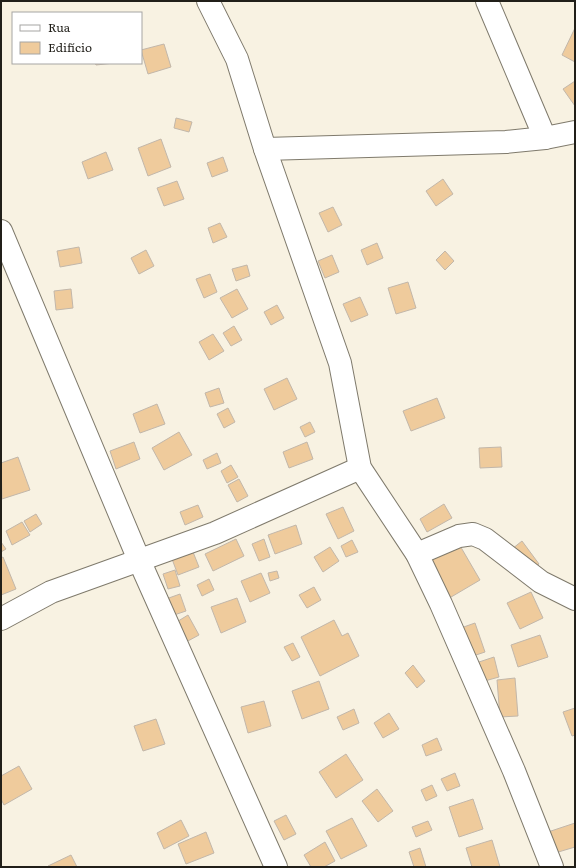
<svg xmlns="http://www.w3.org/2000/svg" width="576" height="868" font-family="Literata,serif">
	<rect width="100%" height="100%" fill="#f8f2e2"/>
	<g fill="#efcb9c" stroke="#c2b7aa">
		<path d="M575 28V62L562 55Z"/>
		<path d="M164 44 171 67 148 74 141 50Z"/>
		<path d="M95 63H114L96 65Z"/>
		<path d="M575 81V106L563 89Z"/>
		<path d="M176 118 192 122 189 132 174 128Z"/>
		<path d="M161 139 171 167 148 176 138 148Z"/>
		<path d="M106 152 113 170 88 179 82 162Z"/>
		<path d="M223 157 228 171 212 177 207 163Z"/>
		<path d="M443 179 453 194 436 206 426 191Z"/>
		<path d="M177 181 184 199 164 206 157 188Z"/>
		<path d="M333 207 342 225 328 232 319 213Z"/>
		<path d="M220 223 227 237 213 243 208 228Z"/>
		<path d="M377 243 383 258 367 265 361 250Z"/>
		<path d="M79 247 82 263 60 267 57 251Z"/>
		<path d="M146 250 154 266 139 274 131 258Z"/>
		<path d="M445 251 454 261 445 270 436 260Z"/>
		<path d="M332 255 339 272 325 278 318 261Z"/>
		<path d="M247 265 250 276 236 281 232 269Z"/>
		<path d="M210 274 217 292 204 298 196 279Z"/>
		<path d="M408 282 416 308 396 314 388 288Z"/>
		<path d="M71 289 73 308 56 310 54 291Z"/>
		<path d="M237 289 248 309 232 318 220 298Z"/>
		<path d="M360 297 368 315 351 322 343 304Z"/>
		<path d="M277 305 284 318 271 325 264 312Z"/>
		<path d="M234 326 242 340 231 346 223 333Z"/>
		<path d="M213 334 224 351 209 360 199 342Z"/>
		<path d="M287 378 297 399 274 410 264 389Z"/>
		<path d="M219 388 224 403 210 407 205 393Z"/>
		<path d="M437 398 445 418 411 431 403 411Z"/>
		<path d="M157 404 165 424 140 433 133 414Z"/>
		<path d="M228 408 235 422 224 428 217 414Z"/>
		<path d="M310 422 315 432 305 437 300 427Z"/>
		<path d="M179 432 192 455 164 470 152 448Z"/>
		<path d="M134 442 140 459 116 469 110 451Z"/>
		<path d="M307 442 313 459 289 468 283 452Z"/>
		<path d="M501 447 502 467 480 468 479 448Z"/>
		<path d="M217 453 221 463 207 469 203 460Z"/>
		<path d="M18 457 30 490 2 499 1 463Z"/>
		<path d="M231 465 238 477 227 483 221 471Z"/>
		<path d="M239 479 248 496 237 502 228 485Z"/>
		<path d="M444 504 452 518 427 532 420 519Z"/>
		<path d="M198 505 203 517 185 525 180 512Z"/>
		<path d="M343 507 354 531 338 539 326 514Z"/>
		<path d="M36 514 42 524 30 532 24 521Z"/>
		<path d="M22 522 30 535 12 545 6 531Z"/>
		<path d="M296 525 302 544 275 554 268 535Z"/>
		<path d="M236 539 244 556 213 571 205 554Z"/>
		<path d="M264 539 270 557 259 561 252 544Z"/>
		<path d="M352 540 358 552 346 557 341 546Z"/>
		<path d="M522 541 539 564 529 572 512 549Z"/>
		<path d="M1 542 6 549 1 552Z"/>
		<path d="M459 544 480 580 446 600 430 561Z"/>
		<path d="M330 547 339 561 323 572 314 557Z"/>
		<path d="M193 552 199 567 178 575 172 559Z"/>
		<path d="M3 557 16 589 1 595V558Z"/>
		<path d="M175 570 180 586 168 589 163 574Z"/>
		<path d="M277 571 279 578 270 581 268 573Z"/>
		<path d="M261 573 270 593 250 602 241 581Z"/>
		<path d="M209 579 214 590 202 596 197 585Z"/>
		<path d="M314 587 321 600 307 608 299 595Z"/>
		<path d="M531 592 543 618 520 629 507 603Z"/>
		<path d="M180 594 186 611 171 616 166 599Z"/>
		<path d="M237 598 246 622 221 633 211 607Z"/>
		<path d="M188 615 199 635 186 642 175 623Z"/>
		<path d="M334 620 342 636 348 633 359 656 320 676 301 637Z"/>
		<path d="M475 623 485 652 467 658 458 629Z"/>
		<path d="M540 635 548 657 518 667 511 645Z"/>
		<path d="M293 643 300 657 292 661 284 647Z"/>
		<path d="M494 657 499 677 481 682 476 663Z"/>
		<path d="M413 665 425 681 417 688 405 673Z"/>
		<path d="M515 678 518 716 500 717 497 680Z"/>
		<path d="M319 681 329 709 302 719 292 691Z"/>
		<path d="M264 701 271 726 248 733 241 707Z"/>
		<path d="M575 708V735L572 736 563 712Z"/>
		<path d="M354 709 359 723 343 730 337 717Z"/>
		<path d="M389 713 399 729 383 738 374 723Z"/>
		<path d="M156 719 165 744 143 751 134 726Z"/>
		<path d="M437 738 442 750 426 756 422 745Z"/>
		<path d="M346 754 363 780 336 798 319 772Z"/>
		<path d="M19 766 32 789 4 805 1 799V776Z"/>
		<path d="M455 773 460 786 447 791 441 779Z"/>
		<path d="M432 785 437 796 426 801 421 790Z"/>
		<path d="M377 789 393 811 378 822 362 801Z"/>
		<path d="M473 799 483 829 459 837 449 807Z"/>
		<path d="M286 815 296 834 284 840 274 821Z"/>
		<path d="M352 818 367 846 341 859 326 831Z"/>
		<path d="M181 820 189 836 164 849 157 833Z"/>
		<path d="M428 821 432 830 416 837 412 827Z"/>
		<path d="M575 823V847L555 853 548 832Z"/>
		<path d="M206 832 214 853 186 864 178 844Z"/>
		<path d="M492 840 500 867H472L466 848Z"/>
		<path d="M325 842 335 861 324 867H311L304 855Z"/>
		<path d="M420 848 426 867H414L409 852Z"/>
		<path d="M71 855 77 867H48V866Z"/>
	</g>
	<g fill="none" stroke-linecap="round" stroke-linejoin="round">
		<g stroke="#7f7a6c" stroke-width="24">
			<g id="minor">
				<path d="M208 1 237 59 265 149 340 363 360 468 417 554 441 604 514 771 552 867"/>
				<path d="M487 1 545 138"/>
				<path d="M265 149 506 142 545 138 575 132"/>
				<path d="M1 231 139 560 276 867"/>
				<path d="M417 554 459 536 473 534 485 539 541 582 575 599"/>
				<path d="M1 619 51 592 215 533 360 468"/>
			</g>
		</g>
		<use href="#minor" stroke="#fff" stroke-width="22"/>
	</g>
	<rect width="576" height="868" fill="none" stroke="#211f19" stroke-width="4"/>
	<rect x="12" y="12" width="130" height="52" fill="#ffffff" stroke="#a6a5a3"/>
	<rect x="20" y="25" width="20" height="6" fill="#ffffff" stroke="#a6a5a3"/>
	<text x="48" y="32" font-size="12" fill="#211f19">Rua</text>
	<rect x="20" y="42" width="20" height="12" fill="#efcb9c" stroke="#a6a5a3"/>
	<text x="48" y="52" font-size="12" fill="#211f19">Edifício</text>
</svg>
